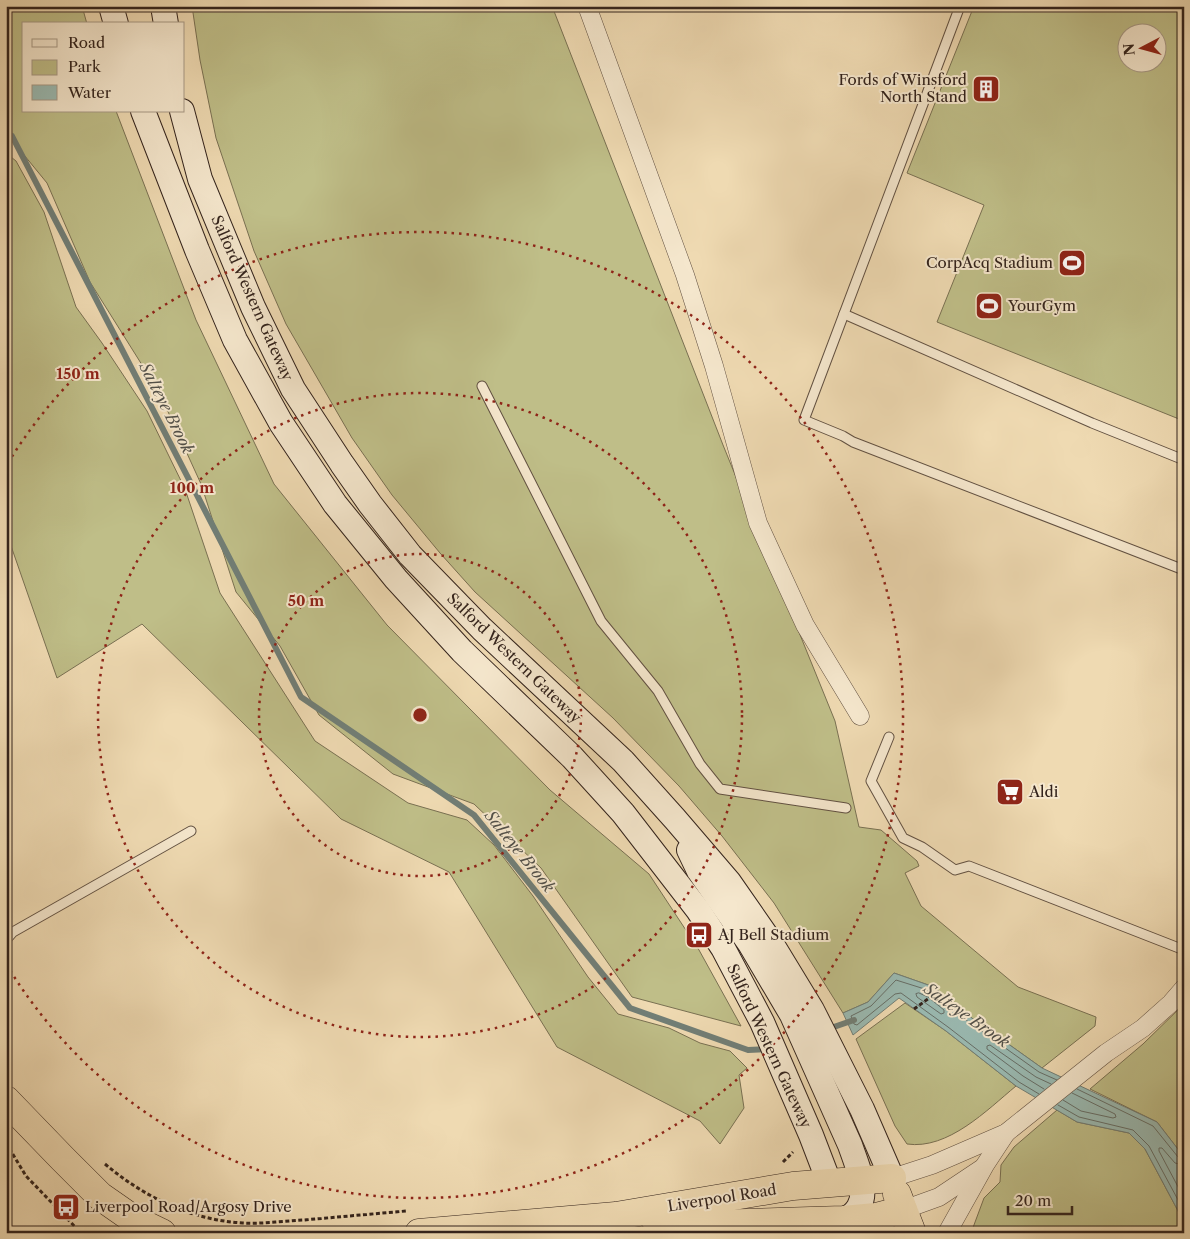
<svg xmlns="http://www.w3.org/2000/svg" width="1190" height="1239" font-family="'Libre Caslon Text',serif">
	<rect width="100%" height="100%" fill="#efdab2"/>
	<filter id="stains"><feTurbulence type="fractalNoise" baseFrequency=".004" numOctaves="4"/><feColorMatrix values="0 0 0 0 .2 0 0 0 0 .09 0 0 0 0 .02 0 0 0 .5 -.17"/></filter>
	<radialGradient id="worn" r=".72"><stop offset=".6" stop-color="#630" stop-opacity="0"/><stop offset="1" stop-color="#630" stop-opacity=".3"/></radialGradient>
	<g fill="#bfbe88" stroke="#797052" fill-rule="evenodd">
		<path d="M6 6H82L87 24H24V111H116L196 320 274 484 387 625 550 790 649 874 699 950 741 1026 632 997 541 868 474 804 393 774 319 715 280 646 236 592 201 484 159 392 90 282 47 183 6 133Z"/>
		<path d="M192 6H552L723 445 835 721 859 827 881 830 917 861 919 866 905 873 921 906 1018 987 1096 1017 1095 1026 1042 1068 969 1016 934 987 894 973 868 1002 843 1013 774 903 722 836 679 786 613 718 475 592 440 553 392 495 352 438 286 324 254 251 216 138 200 60Z"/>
		<path d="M974 6H1184V421L937 322 984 205 907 173ZM1158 32V62H1128V32Z"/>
		<path d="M6 153 16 161 44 212 76 307 102 343 147 411 185 489 220 593 315 741 408 803 467 820 494 845 533 896 588 977 618 1014 669 1028 700 1043 730 1051 747 1068 739 1075 744 1108 720 1144 700 1121 557 1047 449 872 341 819 142 624 57 678 10 543 6 538Z"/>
		<path d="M905 1003 946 1031 1016 1086C987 1110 948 1150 907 1144L895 1126 856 1039Z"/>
		<path d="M1184 1004V1157L1157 1122 1090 1089 1143 1044Z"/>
		<path d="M1057 1110 1077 1122 1129 1133 1145 1149 1184 1222V1233H971L984 1198 1000 1182 1001 1165 1014 1147Z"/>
	</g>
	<path fill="#9abab2" stroke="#717e76" d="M894 973 934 987 969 1016 1042 1068 1157 1122 1184 1157V1222L1145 1149 1129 1133 1077 1122 1016 1086 946 1031 899 998 853 1035 843 1013 868 1002Z"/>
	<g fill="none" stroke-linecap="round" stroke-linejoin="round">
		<g stroke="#666e67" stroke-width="1">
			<path d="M919 993 928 997 944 1010V1013L941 1014 917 997 916 994Z"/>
			<path d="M1044 1089 1023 1076 987 1049V1046L990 1045 1036 1077 1051 1084"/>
			<path d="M1077 1089 1153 1126 1178 1157 1184 1159"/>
			<path d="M1039 1094 1019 1082 948 1027 901 993 895 994 857 1025 854 1024 851 1016 871 1006 896 980 931 991 966 1020 1039 1072 1057 1080"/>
			<path d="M1063 1100 1081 1111 1113 1118 1116 1117 1115 1114 1072 1093"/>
			<path d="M1058 1105 1079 1117 1133 1130 1149 1146 1184 1211"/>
			<path d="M1184 1165 1175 1163 1162 1148H1159V1151L1184 1198"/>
		</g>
		<g stroke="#717e76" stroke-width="6">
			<path d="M6 133 12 136 301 697 474 815 630 1008 748 1050 769 1049"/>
			<path d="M828 1029 854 1020"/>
		</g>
		<g stroke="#625142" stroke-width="11">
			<g id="lane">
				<path d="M960 6 804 420 843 436 853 442 1184 570"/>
				<path d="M844 314 1092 423 1184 460"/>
				<path d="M482 386 601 621 658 691 700 764 720 789 846 808"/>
				<path d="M889 737 871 781 903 838 922 847 955 870 969 866 1184 950"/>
				<path d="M6 940 13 932 191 831"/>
			</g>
		</g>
		<g stroke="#625142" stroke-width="19">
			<g id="street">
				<path d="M587 6 685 275 714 366 758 523 805 625 860 716"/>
				<path d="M892 1178 932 1165 1006 1133 1106 1053 1143 1028 1171 1003 1184 988"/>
				<path d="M903 1210 939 1197 981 1169"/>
				<path d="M947 1233 985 1165 1006 1133"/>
			</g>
		</g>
		<g stroke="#33231c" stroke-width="26">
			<g id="secondary">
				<path d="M111 6 116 24"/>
				<path d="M163 6 166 24"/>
				<path d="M143 111 197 250 235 340 281 423 335 504 396 579 462 651 572 757 623 813 698 910 723 948 762 1022 811 1135 829 1182"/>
				<path d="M182 111 200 179 253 307 293 389 342 464 370 504 410 555 482 629 623 761 675 819 729 882 770 941 812 1010 862 1109 892 1178"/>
				<path d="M689 850 699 871 750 944 792 1015 850 1145C859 1171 876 1206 843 1220"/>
			</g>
		</g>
		<g stroke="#33231c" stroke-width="29">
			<g id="highway">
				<path d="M6 1100 63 1159 100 1196 133 1219 162 1233"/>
				<path d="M897 1194 912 1233"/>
				<path d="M655 1219 713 1224 843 1220 876 1217 903 1210"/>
				<path d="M419 1233 616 1216 793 1186 892 1178"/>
			</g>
		</g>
		<g stroke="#33231c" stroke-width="3" stroke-dasharray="4 2.5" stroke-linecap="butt">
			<path d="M914 1009 939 991"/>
			<path d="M6 1143 26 1176 81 1233"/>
			<path d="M783 1162 793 1152"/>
			<path d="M105 1164C144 1197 191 1220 243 1223 263 1224 284 1221 304 1220 338 1217 372 1214 406 1211"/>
		</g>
		<use href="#lane" stroke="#f5e7cd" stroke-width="9"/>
		<use href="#street" stroke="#f5e7cd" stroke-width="18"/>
		<use href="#secondary" stroke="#f5e7cd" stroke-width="24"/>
		<use href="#highway" stroke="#efdab2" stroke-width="28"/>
	</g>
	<g fill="none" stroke="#8f2418" stroke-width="2.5" stroke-dasharray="2.5 5">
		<circle cx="420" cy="715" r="161"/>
		<circle cx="420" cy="715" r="322"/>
		<path d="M8 463A483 483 0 1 1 8 967"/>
	</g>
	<defs>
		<g id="building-square" transform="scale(1.4375)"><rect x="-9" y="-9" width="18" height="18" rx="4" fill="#8f2418" stroke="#f5e7cd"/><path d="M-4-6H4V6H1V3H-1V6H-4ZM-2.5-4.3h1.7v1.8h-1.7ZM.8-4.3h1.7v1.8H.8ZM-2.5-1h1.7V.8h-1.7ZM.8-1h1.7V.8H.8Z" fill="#fff"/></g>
		<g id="stadium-square" transform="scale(1.4375)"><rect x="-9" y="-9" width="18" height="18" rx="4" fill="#8f2418" stroke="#f5e7cd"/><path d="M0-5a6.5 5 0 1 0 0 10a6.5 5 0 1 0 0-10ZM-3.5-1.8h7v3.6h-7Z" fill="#fff"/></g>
		<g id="supermarket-square" transform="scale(1.4375)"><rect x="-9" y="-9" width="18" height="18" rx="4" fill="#8f2418" stroke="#f5e7cd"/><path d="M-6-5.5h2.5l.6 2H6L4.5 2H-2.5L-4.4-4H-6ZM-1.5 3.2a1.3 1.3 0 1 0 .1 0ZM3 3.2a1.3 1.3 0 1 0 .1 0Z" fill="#fff"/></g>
		<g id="bus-square" transform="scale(1.4375)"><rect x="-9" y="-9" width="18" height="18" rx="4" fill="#8f2418" stroke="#f5e7cd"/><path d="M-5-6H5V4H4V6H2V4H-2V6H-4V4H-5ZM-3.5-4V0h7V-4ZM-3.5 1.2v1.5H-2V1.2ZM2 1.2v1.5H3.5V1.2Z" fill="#fff"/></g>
	</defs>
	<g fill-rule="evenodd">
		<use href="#building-square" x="986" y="89"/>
		<use href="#stadium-square" x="1072" y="263"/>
		<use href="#stadium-square" x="989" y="306"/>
		<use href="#supermarket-square" x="1010" y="792"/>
		<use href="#bus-square" x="699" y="935"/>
		<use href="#bus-square" x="66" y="1207"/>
	</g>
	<g text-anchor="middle" stroke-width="4" stroke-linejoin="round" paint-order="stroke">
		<g font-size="15" fill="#33231c" stroke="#f5e7cd" text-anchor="start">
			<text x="967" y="85" text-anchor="end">Fords of Winsford<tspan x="967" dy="17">North Stand</tspan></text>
			<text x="1053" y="268" text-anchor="end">CorpAcq Stadium</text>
			<text x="1008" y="311">YourGym</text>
			<text x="1029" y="797">Aldi</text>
			<text x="718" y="940">AJ Bell Stadium</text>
			<text x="85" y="1212">Liverpool Road/Argosy Drive</text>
		</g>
		<g font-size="15" fill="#33231c" stroke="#f5e7cd">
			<text transform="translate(252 298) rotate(66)" y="5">Salford Western Gateway</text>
			<text transform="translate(514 658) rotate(44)" y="5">Salford Western Gateway</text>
			<text transform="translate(769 1046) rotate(65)" y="5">Salford Western Gateway</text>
			<text transform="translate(722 1198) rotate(-9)" y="5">Liverpool Road</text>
		</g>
		<g font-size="16" font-style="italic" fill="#525049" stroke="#f5e7cd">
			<text transform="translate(167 408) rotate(63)" y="6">Salteye Brook</text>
			<text transform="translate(520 851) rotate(51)" y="6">Salteye Brook</text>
			<text transform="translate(967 1015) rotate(35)" y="6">Salteye Brook</text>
		</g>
	</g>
	<circle cx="420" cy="715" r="8" fill="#8f2418" stroke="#f5e7cd" stroke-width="2.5"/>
	<g font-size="15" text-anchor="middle" font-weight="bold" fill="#8f2418" stroke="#f5e7cd" stroke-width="4" stroke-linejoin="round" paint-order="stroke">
		<text x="78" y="379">150 m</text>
		<text x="192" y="493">100 m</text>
		<text x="306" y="606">50 m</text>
	</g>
	<rect width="1190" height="1239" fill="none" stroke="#efdab2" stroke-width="25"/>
	<rect x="8" y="8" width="1175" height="1224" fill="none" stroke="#33231c" stroke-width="2.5"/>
	<rect x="12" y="12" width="1165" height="1214" fill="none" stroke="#33231c"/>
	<rect x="22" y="22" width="162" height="90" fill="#f5e7cd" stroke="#a79986"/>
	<rect x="32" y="39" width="25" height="8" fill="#f5e7cd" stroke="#a79986"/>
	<text x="68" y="48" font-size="15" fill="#33231c">Road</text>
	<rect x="32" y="60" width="25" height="15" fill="#bfbe88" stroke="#a79986"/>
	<text x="68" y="72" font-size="15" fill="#33231c">Park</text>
	<rect x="32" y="85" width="25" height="15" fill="#9abab2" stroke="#a79986"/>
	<text x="68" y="98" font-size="15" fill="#33231c">Water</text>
	<g transform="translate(1142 48) rotate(264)"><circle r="24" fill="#f5e7cd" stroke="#a79986"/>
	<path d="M0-4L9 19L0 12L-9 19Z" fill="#8f2418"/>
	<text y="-8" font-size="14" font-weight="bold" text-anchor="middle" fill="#33231c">N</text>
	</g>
	<path d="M1008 1206v8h64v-8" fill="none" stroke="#33231c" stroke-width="2.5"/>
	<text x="1015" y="1206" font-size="15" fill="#33231c" stroke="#f5e7cd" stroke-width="4" paint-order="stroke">20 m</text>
	<rect width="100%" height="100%" filter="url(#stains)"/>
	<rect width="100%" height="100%" fill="url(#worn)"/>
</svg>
